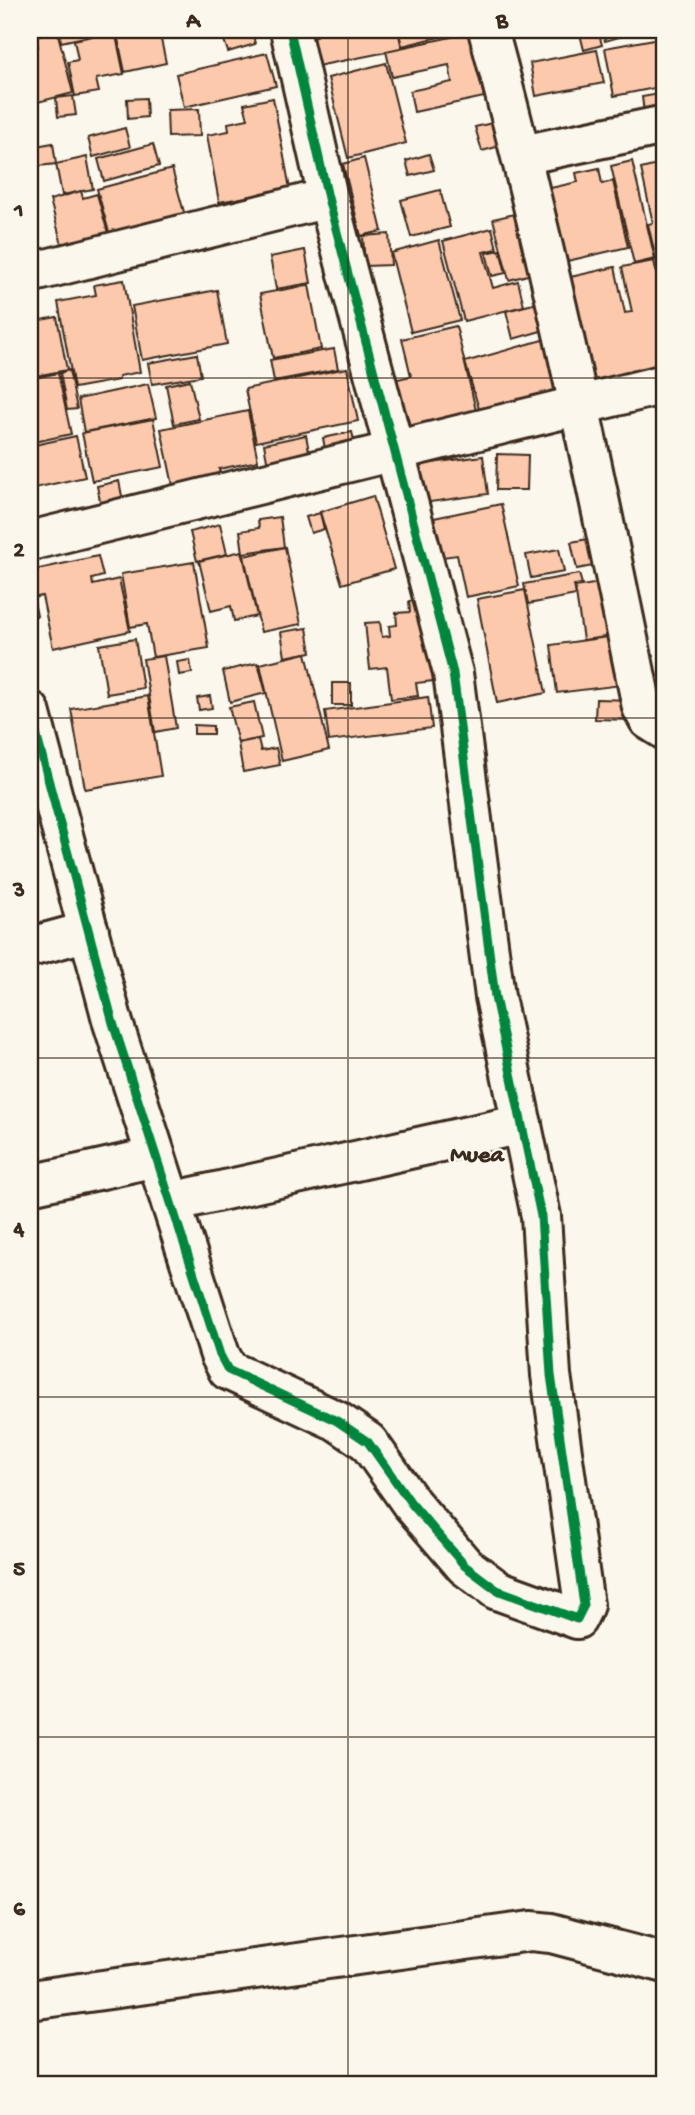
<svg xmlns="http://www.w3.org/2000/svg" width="695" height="2115" font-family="'Gochi Hand',sans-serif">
	<rect width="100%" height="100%" fill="#fbf7ec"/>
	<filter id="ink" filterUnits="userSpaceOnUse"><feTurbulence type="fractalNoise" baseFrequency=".0143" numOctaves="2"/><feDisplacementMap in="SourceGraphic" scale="14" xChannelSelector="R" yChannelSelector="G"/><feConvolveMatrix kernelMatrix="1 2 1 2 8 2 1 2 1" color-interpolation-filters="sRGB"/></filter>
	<g filter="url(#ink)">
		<g fill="#fcc9ad" stroke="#3b2a1e" stroke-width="2">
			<path d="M57 30 73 93 30 104V49L38 47 35 36Z"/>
			<path d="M59 30H113V31L61 42Z"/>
			<path d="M116 30H159L166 63 125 72Z"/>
			<path d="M211 30H252L255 44 228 52 223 37 215 40Z"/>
			<path d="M315 30H398L402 49 307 68 301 39 316 36Z"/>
			<path d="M458 30 459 32 402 46 399 33 408 30Z"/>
			<path d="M579 30H598L602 45 584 50Z"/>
			<path d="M602 30H635L636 32 605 41Z"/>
			<path d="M115 31 124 74 96 79 99 92 75 96 68 62 78 60 74 40Z"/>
			<path d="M470 33 484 97 414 112 410 91 452 82 449 65 392 77 386 51Z"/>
			<path d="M665 37V86L614 96 605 48Z"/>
			<path d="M597 50 604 83 536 96 530 63Z"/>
			<path d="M267 53 276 86 184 107 176 74Z"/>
			<path d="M386 63 406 143 348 158 328 78Z"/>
			<path d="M665 93V117L645 120 642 97Z"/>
			<path d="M73 96 76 115 58 117 56 98Z"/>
			<path d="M146 98 147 117 128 119 127 99Z"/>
			<path d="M273 98 290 189 219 202 207 135 229 131 228 123 248 119 244 104Z"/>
			<path d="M199 109 200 136 168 137 167 110Z"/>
			<path d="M501 121 507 144 482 151 475 127Z"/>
			<path d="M125 128 130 147 93 157 88 138Z"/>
			<path d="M53 143 56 164 30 167V147Z"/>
			<path d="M153 144 159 166 104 181 98 159Z"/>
			<path d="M429 154 434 170 410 176 406 161Z"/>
			<path d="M87 157 93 189 62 195 56 164Z"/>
			<path d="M364 158 382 231 361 236 343 164Z"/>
			<path d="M632 161 655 259 634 264 611 166Z"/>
			<path d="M665 163V290H663L648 224 653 223 641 169Z"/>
			<path d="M599 168 602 184 613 181 628 247 563 262 546 189 578 182 576 173Z"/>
			<path d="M172 169 187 223 112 243 97 189Z"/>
			<path d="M440 190 450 227 411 237 401 200Z"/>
			<path d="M81 191 83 198 97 194 111 244 65 256 50 200Z"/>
			<path d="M519 213 535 273 509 280 493 219Z"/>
			<path d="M492 228 497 249 483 252 493 288 518 281 524 306 464 321 443 241Z"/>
			<path d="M389 234 391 265 365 266 363 236Z"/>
			<path d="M439 240 460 320 411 332 391 253Z"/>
			<path d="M305 250 311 283 276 289 270 257Z"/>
			<path d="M500 250 506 273 492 276 486 253Z"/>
			<path d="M654 261 665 312V365L590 381 566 278 615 267 625 313 632 312 622 267Z"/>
			<path d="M124 280 140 372 119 376V380L74 388 58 302 96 295 94 285Z"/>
			<path d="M309 285 321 349 273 358 260 294Z"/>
			<path d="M217 290 227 344 142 360 132 306Z"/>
			<path d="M541 302 548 329 513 339 506 311Z"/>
			<path d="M57 317 67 370 30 377V322Z"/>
			<path d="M456 326 478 419 412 434 406 411 397 412 389 381 411 376 402 339Z"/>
			<path d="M546 339 563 396 482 419 465 362Z"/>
			<path d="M334 349 338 369 274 381 270 360Z"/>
			<path d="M197 354 201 376 152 384 148 363Z"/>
			<path d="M347 368 358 421 256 442 245 389Z"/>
			<path d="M69 370 77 409 67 410 60 373Z"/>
			<path d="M58 373 71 434 30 443V379Z"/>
			<path d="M190 380 199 419 174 424 166 385Z"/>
			<path d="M148 384 156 418 84 432 78 399Z"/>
			<path d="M248 411 258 461 219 469 222 480 174 490 161 429Z"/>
			<path d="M153 419 163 467 92 481 82 433Z"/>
			<path d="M352 432 357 453 327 459 323 438Z"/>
			<path d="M306 435 311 462 269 470 264 444Z"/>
			<path d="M76 436 85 477 30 489V446Z"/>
			<path d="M497 454 528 455 527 490H496Z"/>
			<path d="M483 456 488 494 416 504 395 468Z"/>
			<path d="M119 481 123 501 101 506 97 486Z"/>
			<path d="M373 496 394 569 342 584 320 512Z"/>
			<path d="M501 504 519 586 466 597 457 555 443 557 434 518Z"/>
			<path d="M320 513 324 529 311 533 306 517Z"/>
			<path d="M280 517 284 547 243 553 240 531 259 528 258 520Z"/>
			<path d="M220 524 227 554 197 561 190 532Z"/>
			<path d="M588 539 593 566 577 569 571 542Z"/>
			<path d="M285 547 301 624 261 632 244 556Z"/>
			<path d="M559 549 564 572 531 578 526 555Z"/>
			<path d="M242 551 257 616 234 621 231 606 211 611 199 561Z"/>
			<path d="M98 556 103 576 92 579 93 585 119 579 130 631 53 648 42 596 33 598 30 571Z"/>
			<path d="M194 562 209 648 153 657 147 624 130 627 121 574Z"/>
			<path d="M579 574 582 584 574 585 576 595 528 604 524 584Z"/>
			<path d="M606 582 614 636 583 640 575 587Z"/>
			<path d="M30 583 37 616 30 617Z"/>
			<path d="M525 590 546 693 497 703 477 599Z"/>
			<path d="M424 599 433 681 416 683 418 696 391 699 387 667 370 669 365 623 380 622 382 637 390 636 389 626 397 625 396 613 410 612 409 601Z"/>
			<path d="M307 628 311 652 285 657 281 632Z"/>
			<path d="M615 636 622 685 557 693 551 645Z"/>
			<path d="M135 639 143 688 107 694 99 645Z"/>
			<path d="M306 653 329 750 282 761 260 664Z"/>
			<path d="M164 656 176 728 155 732 143 659Z"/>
			<path d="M190 660 192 673 179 675 177 662Z"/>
			<path d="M258 663 266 693 230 702 223 671Z"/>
			<rect x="332" y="683" width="19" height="22"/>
			<path d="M148 696 161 776 85 789 71 709Z"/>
			<path d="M210 696 212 708 199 710 197 698Z"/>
			<path d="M428 697 432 728 329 741 325 711Z"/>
			<path d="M596 699 635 700 634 720 595 719Z"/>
			<path d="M254 702 262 738 238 743 229 707Z"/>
			<path d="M194 725 213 726V734H194Z"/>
			<path d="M258 739 261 751 276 748 280 765 243 772 238 743Z"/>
		</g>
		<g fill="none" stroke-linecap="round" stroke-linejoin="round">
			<g stroke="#3b2a1e" stroke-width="44">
				<g id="minor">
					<path d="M488 30C549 254 596 480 642 707L649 720 665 730"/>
					<path d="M522 155 665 125"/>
					<path d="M30 273 328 198"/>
					<path d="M30 541 665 384"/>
					<path d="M30 711 113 1023 220 1355 228 1370 337 1421 368 1442 411 1503 465 1566 497 1590 577 1619 584 1605 551 1375 541 1216 495 997 453 673 328 198 290 30"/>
					<path d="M30 947 89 931"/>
					<path d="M30 1185 156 1157"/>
					<path d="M171 1202 522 1124"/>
					<path d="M30 2000 531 1931 551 1933 665 1963"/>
				</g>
			</g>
			<use href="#minor" stroke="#fbf7ec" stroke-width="38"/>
			<g stroke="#fbf7ec" stroke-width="13">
				<path id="cycleway" d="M30 711 113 1023 220 1355 228 1370 337 1421 368 1442 411 1503 465 1566 497 1590 577 1619 584 1605 551 1375 541 1216 495 997 453 673 328 198 290 30"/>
			</g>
			<use href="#cycleway" stroke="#00873e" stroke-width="9"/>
		</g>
	</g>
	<path fill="none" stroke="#3b2a1e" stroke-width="2" stroke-opacity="0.55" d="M348 30V2085M30 378H665M30 718H665M30 1058H665M30 1397H665M30 1737H665"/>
	<g text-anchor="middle" stroke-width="5" stroke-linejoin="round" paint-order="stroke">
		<g font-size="24" font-weight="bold" fill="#3b2a1e" stroke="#fbf7ec">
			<text x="477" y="1161">Muea</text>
		</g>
	</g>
	<rect width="695" height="2115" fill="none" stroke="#fbf7ec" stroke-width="77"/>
	<rect x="38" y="38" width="618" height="2038" fill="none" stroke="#3b2a1e" stroke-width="2.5"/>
	<g font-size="23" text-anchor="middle" font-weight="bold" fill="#3b2a1e">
		<text x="193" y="27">A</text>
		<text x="502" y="27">B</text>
		<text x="19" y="216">1</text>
		<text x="19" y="556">2</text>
		<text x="19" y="896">3</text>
		<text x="19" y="1235">4</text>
		<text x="19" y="1575">5</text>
		<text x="19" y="1915">6</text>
	</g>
</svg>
